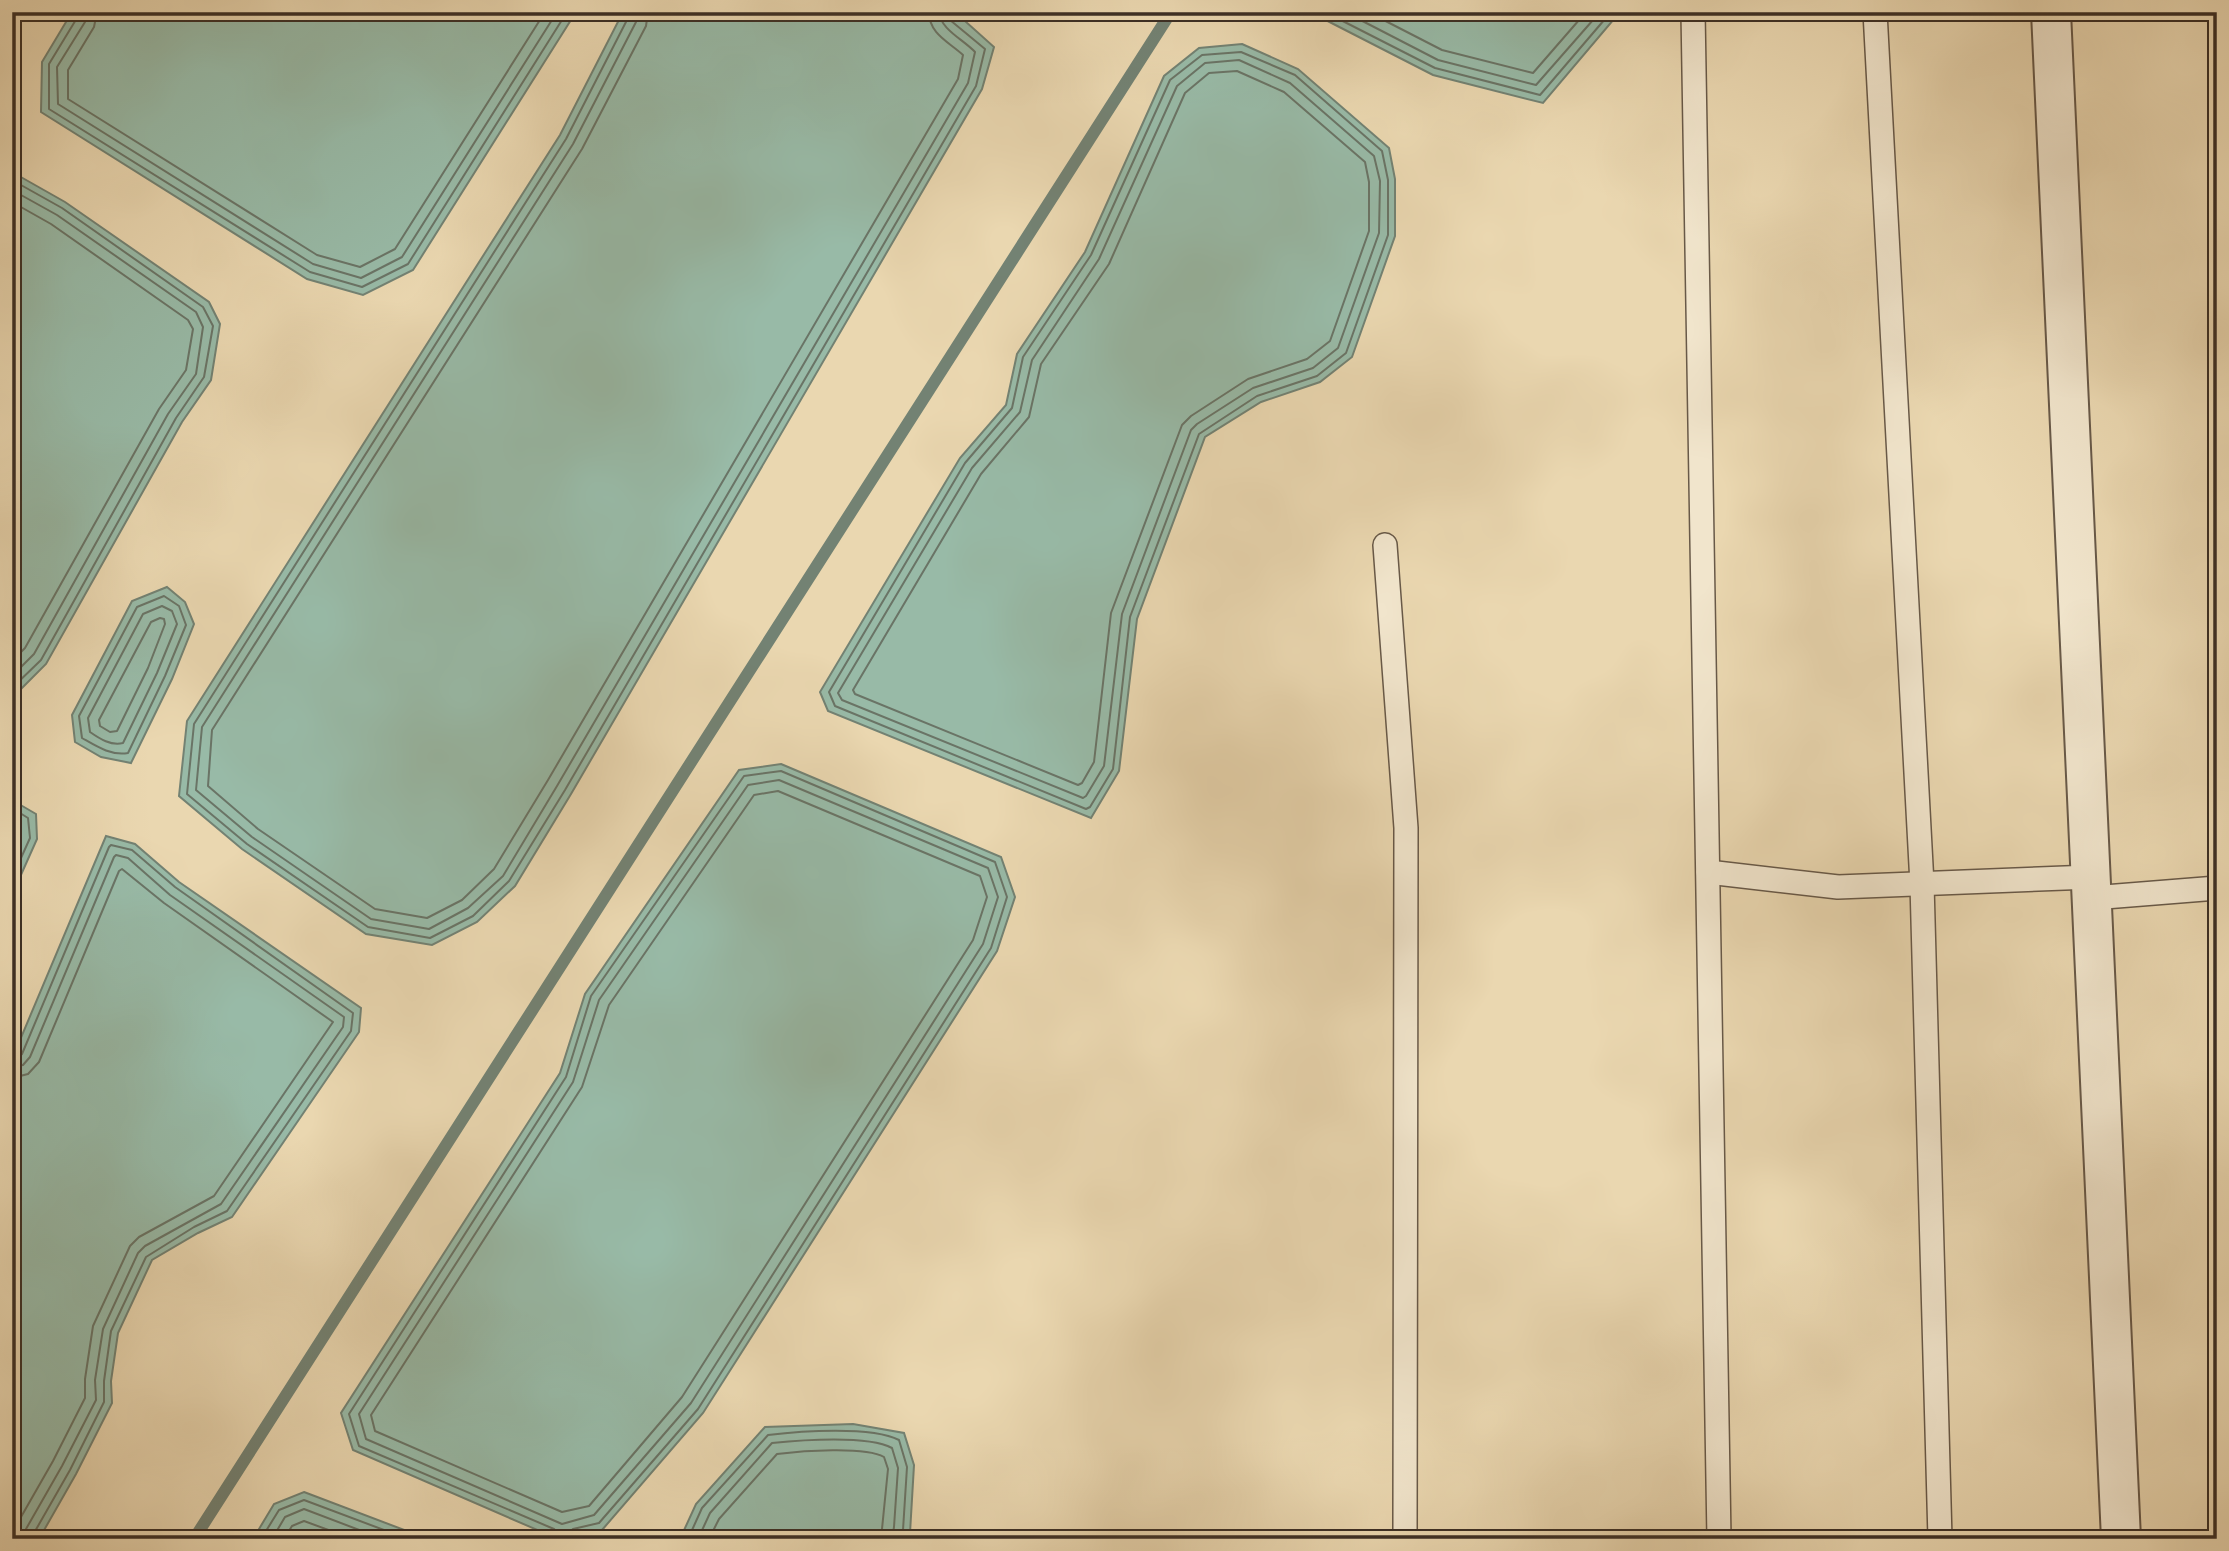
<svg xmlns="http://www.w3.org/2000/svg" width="2229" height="1551" font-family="'Sorts Mill Goudy',serif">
	<rect width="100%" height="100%" fill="#ead7b0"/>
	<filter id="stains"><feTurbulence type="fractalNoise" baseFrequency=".00286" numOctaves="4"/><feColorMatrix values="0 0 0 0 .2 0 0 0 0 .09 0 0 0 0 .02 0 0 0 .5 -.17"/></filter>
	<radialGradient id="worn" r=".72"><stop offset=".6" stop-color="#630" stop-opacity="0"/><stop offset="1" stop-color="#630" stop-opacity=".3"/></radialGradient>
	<g fill="#98baa7" stroke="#738273" stroke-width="2">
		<path d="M72 12H576L413 270 363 295 307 279 41 112 42 62Z"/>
		<path d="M623 12H951L965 21 994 47 982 89 571 794 515 886 477 922 432 945 366 934 242 849 179 796 187 721 560 135Z"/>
		<path d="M1310 12H1620L1543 103 1433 75Z"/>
		<path d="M1242 44 1298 69 1389 148 1395 179V236L1352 357 1320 382 1261 402 1205 437 1137 619 1119 771 1091 818 828 711 820 692 960 458 1006 405 1017 354 1085 252 1164 76 1199 48Z"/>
		<path d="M12 172 65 202 209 302 220 324 211 380 182 422 46 664 12 698Z"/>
		<path d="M167 587 185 602 194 624 172 679 131 763 101 757 75 742 72 715 132 601Z"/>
		<path d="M781 764 1001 857 1015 897 997 951 703 1413 602 1530 558 1539 353 1450 341 1413 560 1073 585 994 739 770Z"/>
		<path d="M12 800 36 814 37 839 12 895Z"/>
		<path d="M106 836 135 844 179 882 361 1008 359 1032 232 1217 198 1233 152 1260 118 1333 111 1381 112 1403 76 1474 39 1539H12V1059Z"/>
		<path d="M853 1424 904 1433 914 1465 910 1533 905 1539H680L696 1504 765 1427Z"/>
		<path d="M304 1492 428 1539H253L274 1504Z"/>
	</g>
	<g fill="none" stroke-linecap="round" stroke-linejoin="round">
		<g stroke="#6a7466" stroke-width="2">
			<path d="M78 12 77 18 49 64V109L310 272 362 287 408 264 567 12"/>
			<path d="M87 12 85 22 57 67 58 104 313 264 361 278 402 257 557 12"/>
			<path d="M97 12 94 27 68 70V99L317 255 360 267 395 249 545 12"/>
			<path d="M629 12 628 18 566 139 194 724 187 794 247 844 368 927 430 938 473 916 509 881 565 790 976 86 985 49 950 20 948 12"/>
			<path d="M638 12 636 22 573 144 202 727 196 790 252 837 371 919 429 929 468 908 503 876 557 786 968 83 975 52C964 40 940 29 939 12"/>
			<path d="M648 12 646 26 582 149 212 730 208 786 258 829 375 909 427 918 462 900 494 869 548 780 958 79 963 55C949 42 929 34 929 12"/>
			<path d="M1325 12 1435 68 1540 95 1611 12"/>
			<path d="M1345 12 1438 60 1536 85 1600 12"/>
			<path d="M1368 12 1442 50 1533 73 1586 12"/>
			<path d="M1241 52 1295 75 1382 151 1388 180V235L1346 353 1317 376 1257 396 1199 434 1130 617 1113 769 1090 807 1086 809 835 706 829 692 965 463 1012 408 1023 357 1091 255 1170 80 1202 55Z"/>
			<path d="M1239 60 1290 83 1374 156 1380 181 1379 233 1338 348 1313 368 1253 388 1197 424 1191 430 1122 614 1104 766 1086 796 1083 798 842 700 838 693 972 468 1020 412 1032 360 1099 259 1177 86 1205 63Z"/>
			<path d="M1237 71 1284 92 1365 162 1369 182V231L1330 341 1307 359 1248 379 1191 416 1182 425 1111 613 1094 762 1082 783 1078 785 855 694 853 690 981 474 1029 417 1041 364 1109 264 1185 93 1209 73Z"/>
			<path d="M12 180 62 208 203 307 213 326 204 377 176 418 41 660 12 688"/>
			<path d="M12 190 57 215 196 312 203 327 196 374 168 414 34 654 12 676"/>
			<path d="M12 202 51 224 188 320 193 329 186 370 159 409 25 648 12 661"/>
			<path d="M164 596 179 606 186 625 165 676 128 753C111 756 96 746 82 738L79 716 137 607Z"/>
			<path d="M162 606 172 611 177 624 157 673 123 743C111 746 100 739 90 732L88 718 143 614Z"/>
			<path d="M160 618 164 619 165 624 148 668 117 731 110 732 100 726 99 720 151 622Z"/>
			<path d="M779 780 988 868 998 897 983 944 691 1403 594 1515 562 1524 366 1439 359 1414 573 1082 599 1000 748 785Z"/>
			<path d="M778 791 980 876 987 897 973 940 682 1397 589 1506 562 1512 375 1431 371 1415 582 1087 609 1005 754 795Z"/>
			<path d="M12 808 28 818 30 838 12 878"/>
			<path d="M12 1058H18L22 1054 109 847 111 845 132 850 175 887 353 1013 351 1031 227 1211 194 1227 146 1257 111 1331 104 1381V1402L70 1470 34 1533 33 1539"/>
			<path d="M12 1067 23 1065 30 1057 114 857 116 855 128 858 170 895 344 1017 343 1027 221 1204 145 1246 138 1253 103 1329 95 1380 96 1400 62 1466 26 1529 24 1539"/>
			<path d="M12 1078 28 1074 39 1062 119 871 122 869 164 903 333 1022 214 1196 139 1237 130 1246 93 1326 85 1379V1398L53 1461 17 1524 14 1539"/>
			<path d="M261 1539 279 1510 304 1500 408 1539"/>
			<path d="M272 1539 285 1517 304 1509 383 1539"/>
			<path d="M284 1539 292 1526 304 1521 353 1539"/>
			<path d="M558 1539V1533L554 1529 359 1446 349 1414 566 1077 591 996 744 776 781 771 995 862 1007 897 991 948 698 1409 599 1523 573 1529 569 1533V1539"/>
			<path d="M688 1539 702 1508 768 1435C800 1431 872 1426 899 1440L907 1467 903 1530 900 1539"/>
			<path d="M698 1539 710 1513 772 1443C801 1440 868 1435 892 1448L898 1468 894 1527 892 1539"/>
			<path d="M709 1539 719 1519 777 1454C801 1451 865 1446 884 1457L888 1469 881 1539"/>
		</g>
		<path stroke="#738273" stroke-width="12" d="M194 1539 1171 12"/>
		<g stroke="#685948" stroke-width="26">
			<g id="lane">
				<path d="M1693 12 1719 1539"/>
				<path d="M1875 12 1922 884 1940 1539"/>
				<path d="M1385 545 1406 828 1405 1539"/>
				<path d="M1708 872 1838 887 2091 877"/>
				<path d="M2092 898 2217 888"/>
			</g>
		</g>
		<g stroke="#685948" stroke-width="42">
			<path id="street" d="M2051 12 2121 1539"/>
		</g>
		<use href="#lane" stroke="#f1e5cc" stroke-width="23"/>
		<use href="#street" stroke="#f1e5cc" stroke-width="38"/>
	</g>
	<rect width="2229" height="1551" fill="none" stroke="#ead7b0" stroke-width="42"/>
	<rect x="14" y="14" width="2201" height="1523" fill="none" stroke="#3c2f25" stroke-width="3.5"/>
	<rect x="21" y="21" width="2187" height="1509" fill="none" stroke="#3c2f25" stroke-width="2"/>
	<rect width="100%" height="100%" filter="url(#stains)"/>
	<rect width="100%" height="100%" fill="url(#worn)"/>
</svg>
